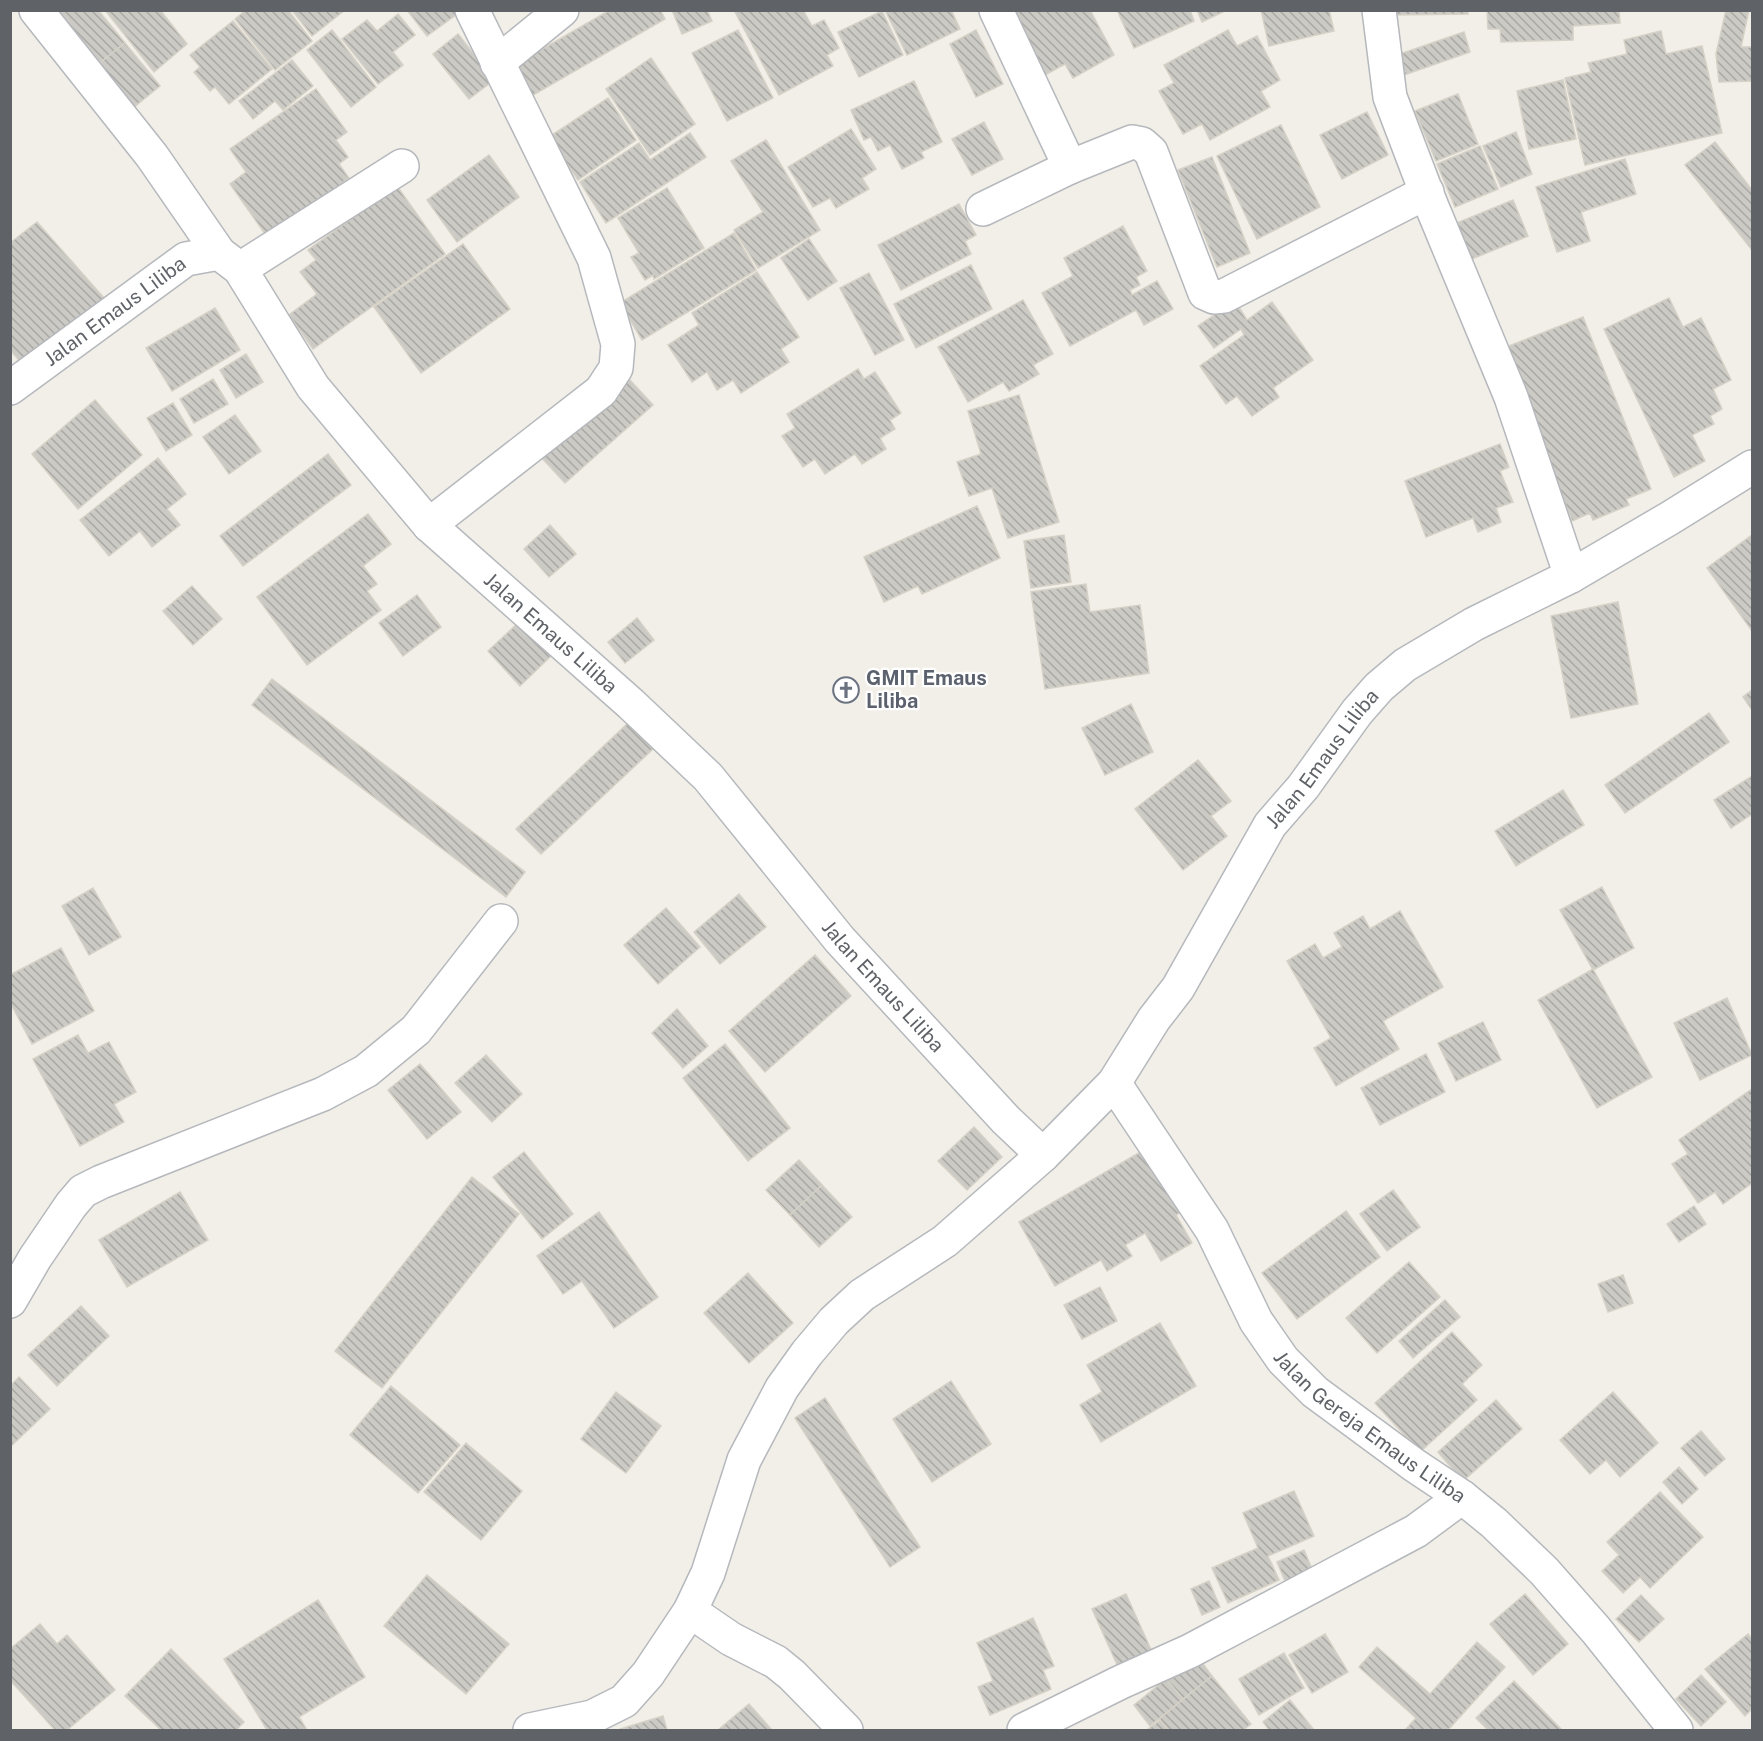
<svg xmlns="http://www.w3.org/2000/svg" width="1763" height="1741" font-family="'Public Sans',sans-serif">
	<defs>
		<pattern id="building-back-hatch" width="6" height="6" patternUnits="userSpaceOnUse" patternTransform="scale(1.5)"><rect width="6" height="6" fill="#cccac5"/><path d="M-1 5l2 2M0 0l6 6M5-1l2 2" fill="none" stroke="#a9a8a4"/></pattern>
	</defs>
	<rect width="100%" height="100%" fill="#f1efe8"/>
	<g fill="url(#building-back-hatch)" stroke="#d6d1c6" stroke-width="1.5">
		<path d="M58 10H98L125 43 100 63Z"/>
		<path d="M105 10H160L187 44 154 72Z"/>
		<path d="M246 10H288L312 41 275 70 235 19Z"/>
		<path d="M292 10H345L312 36Z"/>
		<path d="M407 10H454L457 14 427 36Z"/>
		<path d="M610 10H660L665 19 528 98 511 67Z"/>
		<path d="M672 10H707L712 21 682 34Z"/>
		<path d="M734 10H803L812 26 824 20 839 48 827 55 833 66 779 95Z"/>
		<path d="M885 10H951L960 29 907 55Z"/>
		<path d="M1009 10H1090L1114 55 1073 78 1065 64 1045 75Z"/>
		<path d="M1117 10H1190L1194 21 1134 48Z"/>
		<path d="M1197 10H1227L1202 22Z"/>
		<path d="M1261 10H1329L1334 31 1269 46Z"/>
		<path d="M1391 10H1468V14L1391 15Z"/>
		<path d="M1487 10H1619L1620 23 1573 26V40L1501 42 1500 29H1488Z"/>
		<path d="M1726 10H1749L1741 47H1752V81L1719 82 1716 54Z"/>
		<path d="M882 11 903 55 859 77 838 32Z"/>
		<path d="M398 14 415 35 393 52 403 65 378 84 342 39 367 20 377 31Z"/>
		<path d="M233 21 272 69 229 104 215 87 210 91 194 72 200 67 190 55Z"/>
		<path d="M332 30 376 87 351 107 307 50Z"/>
		<path d="M738 30 773 98 727 121 692 53Z"/>
		<path d="M976 30 1003 84 976 97 950 44Z"/>
		<path d="M1228 30 1237 46 1257 36 1280 80 1261 91 1270 107 1210 140 1202 124 1183 134 1159 91 1174 83 1164 65Z"/>
		<path d="M1661 31 1666 54 1702 46 1722 133 1585 165 1565 78 1591 72 1588 63 1627 54 1624 40Z"/>
		<path d="M1464 32 1470 52 1404 75 1397 55Z"/>
		<path d="M458 34 494 80 469 99 433 54Z"/>
		<path d="M125 43 160 86 133 108 97 65Z"/>
		<path d="M651 58 695 124 650 155 606 89Z"/>
		<path d="M292 60 313 86 283 110 275 101 253 119 239 101Z"/>
		<path d="M1563 80 1576 139 1529 149 1517 91Z"/>
		<path d="M914 81 942 142 921 152 924 158 902 169 890 145 878 151 871 137 864 140 851 110Z"/>
		<path d="M316 89 347 132 336 140 348 157 339 164 349 178 342 183 346 188 270 241 230 184 246 172 230 149Z"/>
		<path d="M1458 94 1478 144 1436 161 1415 111Z"/>
		<path d="M608 98 636 140 578 180 549 137Z"/>
		<path d="M1367 112 1388 155 1342 179 1320 135Z"/>
		<path d="M984 122 1003 159 972 175 952 139Z"/>
		<path d="M1281 125 1320 207 1257 239 1217 156Z"/>
		<path d="M851 129 876 169 862 178 869 189 836 208 830 198 813 207 788 167Z"/>
		<path d="M1516 132 1532 174 1501 187 1483 146Z"/>
		<path d="M690 133 706 157 606 223 580 182 639 143 650 160Z"/>
		<path d="M766 140 820 230 758 268 734 230 763 212 731 161Z"/>
		<path d="M1715 142 1752 190V250L1685 165Z"/>
		<path d="M1480 146 1498 189 1455 207 1437 164Z"/>
		<path d="M489 155 519 197 457 242 427 200Z"/>
		<path d="M1212 157 1250 253 1217 267 1178 170Z"/>
		<path d="M1625 159 1636 194 1581 212 1590 241 1557 252 1536 187Z"/>
		<path d="M397 186 445 254 313 349 289 315 317 294 300 272 316 260 308 250Z"/>
		<path d="M667 188 704 248 654 279 653 275 645 280 631 257 639 253 618 218Z"/>
		<path d="M1513 200 1528 236 1472 259 1457 223Z"/>
		<path d="M959 204 976 235 965 241 971 254 901 290 878 245Z"/>
		<path d="M37 222 104 298 25 367 10 350V243Z"/>
		<path d="M1123 226 1147 271 1136 277 1140 285 1130 290 1132 295 1157 281 1173 309 1144 325 1136 310 1070 346 1042 293 1073 276 1064 258Z"/>
		<path d="M734 233 756 270 642 340 620 303Z"/>
		<path d="M809 239 837 281 808 300 781 258Z"/>
		<path d="M463 244 510 309 421 373 374 307Z"/>
		<path d="M971 265 992 309 916 348 894 304Z"/>
		<path d="M757 272 799 337 781 349 789 362 741 393 733 380 717 390 707 372 692 382 668 345 699 325 692 313Z"/>
		<path d="M869 273 904 340 875 355 840 288Z"/>
		<path d="M1669 298 1683 327 1701 318 1731 380 1713 389 1722 409 1710 416 1714 424 1692 435 1705 461 1674 477 1604 329Z"/>
		<path d="M1023 300 1053 354 1033 365 1039 374 1009 391 1003 382 968 402 938 347Z"/>
		<path d="M1235 301 1247 320 1272 302 1313 360 1273 388 1279 397 1252 416 1237 396 1226 404 1200 366 1244 335 1241 329 1214 348 1198 326Z"/>
		<path d="M215 308 240 350 172 391 146 348Z"/>
		<path d="M1583 317 1651 489 1626 499 1629 505 1593 520 1590 513 1572 521 1504 348Z"/>
		<path d="M246 354 263 382 236 398 220 370Z"/>
		<path d="M858 369 864 379 875 372 901 413 890 420 895 429 880 438 886 449 862 464 855 454 825 474 815 459 803 467 782 436 795 428 787 414Z"/>
		<path d="M213 379 228 404 194 423 180 399Z"/>
		<path d="M629 379 653 405 565 483 541 457Z"/>
		<path d="M1019 395 1059 522 1008 538 992 488 969 496 957 462 981 454 968 411Z"/>
		<path d="M95 400 142 455 78 509 32 454Z"/>
		<path d="M173 403 192 435 166 451 147 418Z"/>
		<path d="M235 415 261 451 229 474 203 437Z"/>
		<path d="M1500 444 1509 467 1500 471 1513 502 1496 508 1501 522 1478 532 1473 518 1426 537 1405 481Z"/>
		<path d="M328 454 351 485 243 566 220 536Z"/>
		<path d="M158 458 186 494 167 509 180 525 152 547 140 531 109 556 80 520Z"/>
		<path d="M977 506 1000 558 922 594 918 586 884 602 864 557Z"/>
		<path d="M368 514 391 544 363 566 377 584 367 591 381 610 307 665 257 597Z"/>
		<path d="M550 525 576 554 549 577 524 549Z"/>
		<path d="M1064 535 1071 582 1031 588 1024 541Z"/>
		<path d="M1752 535V631L1707 568Z"/>
		<path d="M1086 584 1090 612 1140 605 1149 673 1045 689 1031 592Z"/>
		<path d="M192 586 222 619 193 645 163 611Z"/>
		<path d="M417 595 441 627 403 656 379 623Z"/>
		<path d="M1618 602 1638 704 1571 718 1551 616Z"/>
		<path d="M637 618 654 640 625 663 608 642Z"/>
		<path d="M519 622 551 656 520 686 488 651Z"/>
		<path d="M272 679 525 872 506 897 252 705Z"/>
		<path d="M1752 690V710L1743 697Z"/>
		<path d="M1131 704 1153 752 1105 775 1082 728Z"/>
		<path d="M1709 713 1729 742 1625 813 1605 785Z"/>
		<path d="M628 723 653 749 541 854 516 829Z"/>
		<path d="M1198 760 1231 801 1211 816 1227 836 1183 870 1135 809Z"/>
		<path d="M1752 776V814L1731 828 1714 800Z"/>
		<path d="M1563 790 1584 825 1516 866 1495 831Z"/>
		<path d="M1602 887 1634 948 1593 970 1560 910Z"/>
		<path d="M93 888 121 937 89 955 62 906Z"/>
		<path d="M739 894 766 927 720 964 694 932Z"/>
		<path d="M666 908 700 947 658 984 624 945Z"/>
		<path d="M1400 911 1443 987 1383 1021 1399 1049 1336 1086 1314 1048 1331 1038 1287 961 1315 944 1323 958 1342 947 1334 933 1363 916 1370 929Z"/>
		<path d="M61 948 94 1011 32 1044 10 1002V975Z"/>
		<path d="M815 955 851 996 765 1072 729 1031Z"/>
		<path d="M1593 969 1652 1077 1597 1108 1538 1000Z"/>
		<path d="M1727 998 1752 1055 1700 1080 1674 1023Z"/>
		<path d="M677 1009 708 1046 683 1068 652 1033Z"/>
		<path d="M1483 1022 1501 1060 1456 1081 1438 1043Z"/>
		<path d="M78 1035 88 1053 109 1042 136 1092 114 1104 124 1122 80 1146 33 1059Z"/>
		<path d="M725 1044 790 1128 748 1161 683 1078Z"/>
		<path d="M1426 1054 1445 1092 1380 1125 1361 1088Z"/>
		<path d="M486 1055 522 1094 492 1122 455 1083Z"/>
		<path d="M420 1064 461 1112 427 1139 388 1090Z"/>
		<path d="M1752 1089V1183L1723 1204 1715 1192 1698 1203 1672 1164 1688 1154 1679 1140Z"/>
		<path d="M974 1127 1002 1157 967 1190 938 1161Z"/>
		<path d="M1149 1147 1185 1210 1176 1215 1192 1243 1161 1261 1145 1233 1125 1245 1132 1256 1107 1271 1101 1260 1055 1286 1019 1222Z"/>
		<path d="M524 1152 573 1214 542 1239 493 1177Z"/>
		<path d="M799 1160 822 1185 790 1215 766 1190Z"/>
		<path d="M472 1177 519 1214 382 1388 335 1351Z"/>
		<path d="M822 1185 852 1217 819 1247 790 1215Z"/>
		<path d="M1393 1190 1420 1227 1387 1251 1360 1214Z"/>
		<path d="M180 1192 208 1240 127 1287 99 1240Z"/>
		<path d="M1694 1206 1706 1224 1679 1242 1667 1224Z"/>
		<path d="M1346 1211 1380 1257 1297 1319 1262 1273Z"/>
		<path d="M599 1212 658 1297 614 1328 582 1281 563 1294 537 1256Z"/>
		<path d="M1409 1262 1440 1297 1377 1353 1346 1318Z"/>
		<path d="M748 1273 793 1323 749 1363 704 1313Z"/>
		<path d="M1623 1275 1633 1303 1608 1312 1598 1284Z"/>
		<path d="M1100 1287 1117 1321 1082 1339 1064 1305Z"/>
		<path d="M1445 1300 1460 1317 1413 1358 1399 1341Z"/>
		<path d="M81 1306 109 1336 57 1386 28 1355Z"/>
		<path d="M1160 1323 1196 1386 1101 1442 1080 1405 1102 1392 1087 1365Z"/>
		<path d="M1452 1332 1482 1365 1462 1384 1477 1400 1420 1452 1375 1403Z"/>
		<path d="M19 1377 50 1409 10 1447V1386Z"/>
		<path d="M951 1381 991 1444 932 1482 893 1419Z"/>
		<path d="M391 1386 460 1445 418 1493 350 1435Z"/>
		<path d="M616 1392 661 1426 626 1473 581 1439Z"/>
		<path d="M1613 1392 1658 1443 1620 1477 1606 1460 1590 1474 1560 1440Z"/>
		<path d="M825 1398 920 1547 890 1567 795 1418Z"/>
		<path d="M1496 1400 1522 1429 1463 1481 1438 1452Z"/>
		<path d="M1701 1431 1725 1459 1705 1476 1681 1448Z"/>
		<path d="M466 1443 522 1491 481 1540 424 1492Z"/>
		<path d="M1679 1467 1698 1489 1682 1504 1663 1482Z"/>
		<path d="M1294 1491 1314 1536 1268 1556 1279 1580 1228 1603 1212 1568 1258 1548 1243 1513Z"/>
		<path d="M1660 1492 1703 1537 1650 1588 1640 1577 1623 1593 1602 1571 1619 1555 1607 1542Z"/>
		<path d="M1304 1550 1312 1569 1285 1581 1277 1562Z"/>
		<path d="M427 1575 509 1644 466 1694 384 1626Z"/>
		<path d="M1209 1581 1220 1607 1202 1615 1191 1589Z"/>
		<path d="M1126 1594 1153 1654 1119 1669 1092 1609Z"/>
		<path d="M1525 1594 1568 1644 1533 1675 1490 1624Z"/>
		<path d="M1641 1595 1664 1619 1639 1642 1616 1619Z"/>
		<path d="M318 1600 365 1677 299 1717 307 1730H267L224 1659Z"/>
		<path d="M1033 1618 1054 1666 1043 1670 1051 1689 990 1715 978 1687 993 1681 977 1643Z"/>
		<path d="M40 1624 57 1644 67 1635 115 1690 67 1730H55L10 1680V1649Z"/>
		<path d="M1325 1634 1348 1672 1312 1693 1289 1655Z"/>
		<path d="M1748 1634 1752 1639V1709L1745 1716 1705 1669Z"/>
		<path d="M1477 1642 1505 1667 1448 1730H1405L1416 1718 1359 1667 1377 1647 1430 1694Z"/>
		<path d="M171 1649 244 1722 236 1730H161L125 1696Z"/>
		<path d="M1195 1653 1212 1676 1183 1699 1164 1677Z"/>
		<path d="M1284 1653 1304 1688 1259 1715 1239 1679Z"/>
		<path d="M1701 1675 1726 1702 1701 1726 1676 1699Z"/>
		<path d="M1212 1676 1251 1724 1243 1730H1168L1159 1719Z"/>
		<path d="M1166 1679 1183 1699 1150 1726 1134 1705Z"/>
		<path d="M1514 1681 1562 1730H1488L1476 1718Z"/>
		<path d="M1290 1700 1314 1730H1269L1263 1722Z"/>
		<path d="M749 1704 772 1730H718Z"/>
		<path d="M663 1716 667 1730H620V1729Z"/>
		<path d="M1160 1720 1168 1730H1147Z"/>
	</g>
	<g fill="none" stroke-linecap="round" stroke-linejoin="round">
		<g stroke="#b5b8bc" stroke-width="36">
			<g id="minor">
				<path d="M36 10 152 156 219 253"/>
				<path d="M996 10 1070 167 1132 142 1142 144 1151 152 1205 293 1214 297 1224 296 1427 192"/>
				<path d="M1379 10 1390 97 1430 202 1511 397 1571 576"/>
				<path d="M497 63 562 10"/>
				<path d="M983 209 1070 167"/>
				<path d="M240 269 402 166"/>
				<path id="s1" d="M10 388 186 259 219 253 240 269 313 387 429 525 631 704 708 777 840 940 1006 1120 1043 1155 1114 1083 1154 1019 1178 988 1270 825 1303 787 1357 712 1379 687 1405 665 1474 624 1571 576 1670 518 1752 467"/>
				<path d="M429 525 601 391 616 368 618 344 594 258 472 10"/>
				<path id="s2" d="M1114 1083 1212 1230 1256 1321 1283 1360 1315 1392 1414 1465 1462 1497 1494 1523 1544 1571 1596 1630 1676 1730"/>
				<path d="M10 1301 35 1258 71 1205 83 1191 101 1182 323 1094 366 1071 416 1030 501 921"/>
				<path d="M690 1611 731 1639 776 1662 792 1675 846 1730"/>
				<path d="M530 1730 592 1717 624 1701 648 1674 690 1611 708 1573 744 1460 782 1388 807 1353 834 1321 862 1295 945 1241 1043 1155"/>
				<path d="M1024 1730 1121 1682 1190 1651 1416 1531 1462 1497"/>
			</g>
		</g>
		<use href="#minor" stroke="#fff" stroke-width="33"/>
	</g>
	<defs>
		<g id="church-ring" transform="scale(1.35)"><circle r="9.5" fill="#fff" stroke="#6b7280" stroke-width="1.5"/><path d="M-1.2-6h2.4v3.5h3.3v2.4h-3.3V6h-2.4V-.1h-3.3v-2.4h3.3Z" fill="#6b7280"/></g>
	</defs>
	<g fill-rule="evenodd">
		<use href="#church-ring" x="846" y="690"/>
	</g>
	<g text-anchor="middle" stroke-width="4.5" stroke-linejoin="round" paint-order="stroke">
		<g font-size="20" fill="#5f6368" stroke="#fff">
			<text dy="7" stroke="none"><textPath href="#s1" startOffset="130">Jalan Emaus Liliba</textPath></text>
			<text dy="7" stroke="none"><textPath href="#s1" startOffset="760">Jalan Emaus Liliba</textPath></text>
			<text dy="7" stroke="none"><textPath href="#s1" startOffset="1966">Jalan Emaus Liliba</textPath></text>
			<text dy="7" stroke="none"><textPath href="#s1" startOffset="1246">Jalan Emaus Liliba</textPath></text>
			<text dy="7" stroke="none"><textPath href="#s2" startOffset="435">Jalan Gereja Emaus Liliba</textPath></text>
		</g>
		<g font-size="20" font-weight="bold" fill="#5b616d" stroke="#fff" text-anchor="start">
			<text x="866" y="685">GMIT Emaus<tspan x="866" dy="23">Liliba</tspan></text>
		</g>
	</g>
	<rect width="1763" height="1741" fill="none" stroke="#5f6368" stroke-width="24"/>
</svg>
